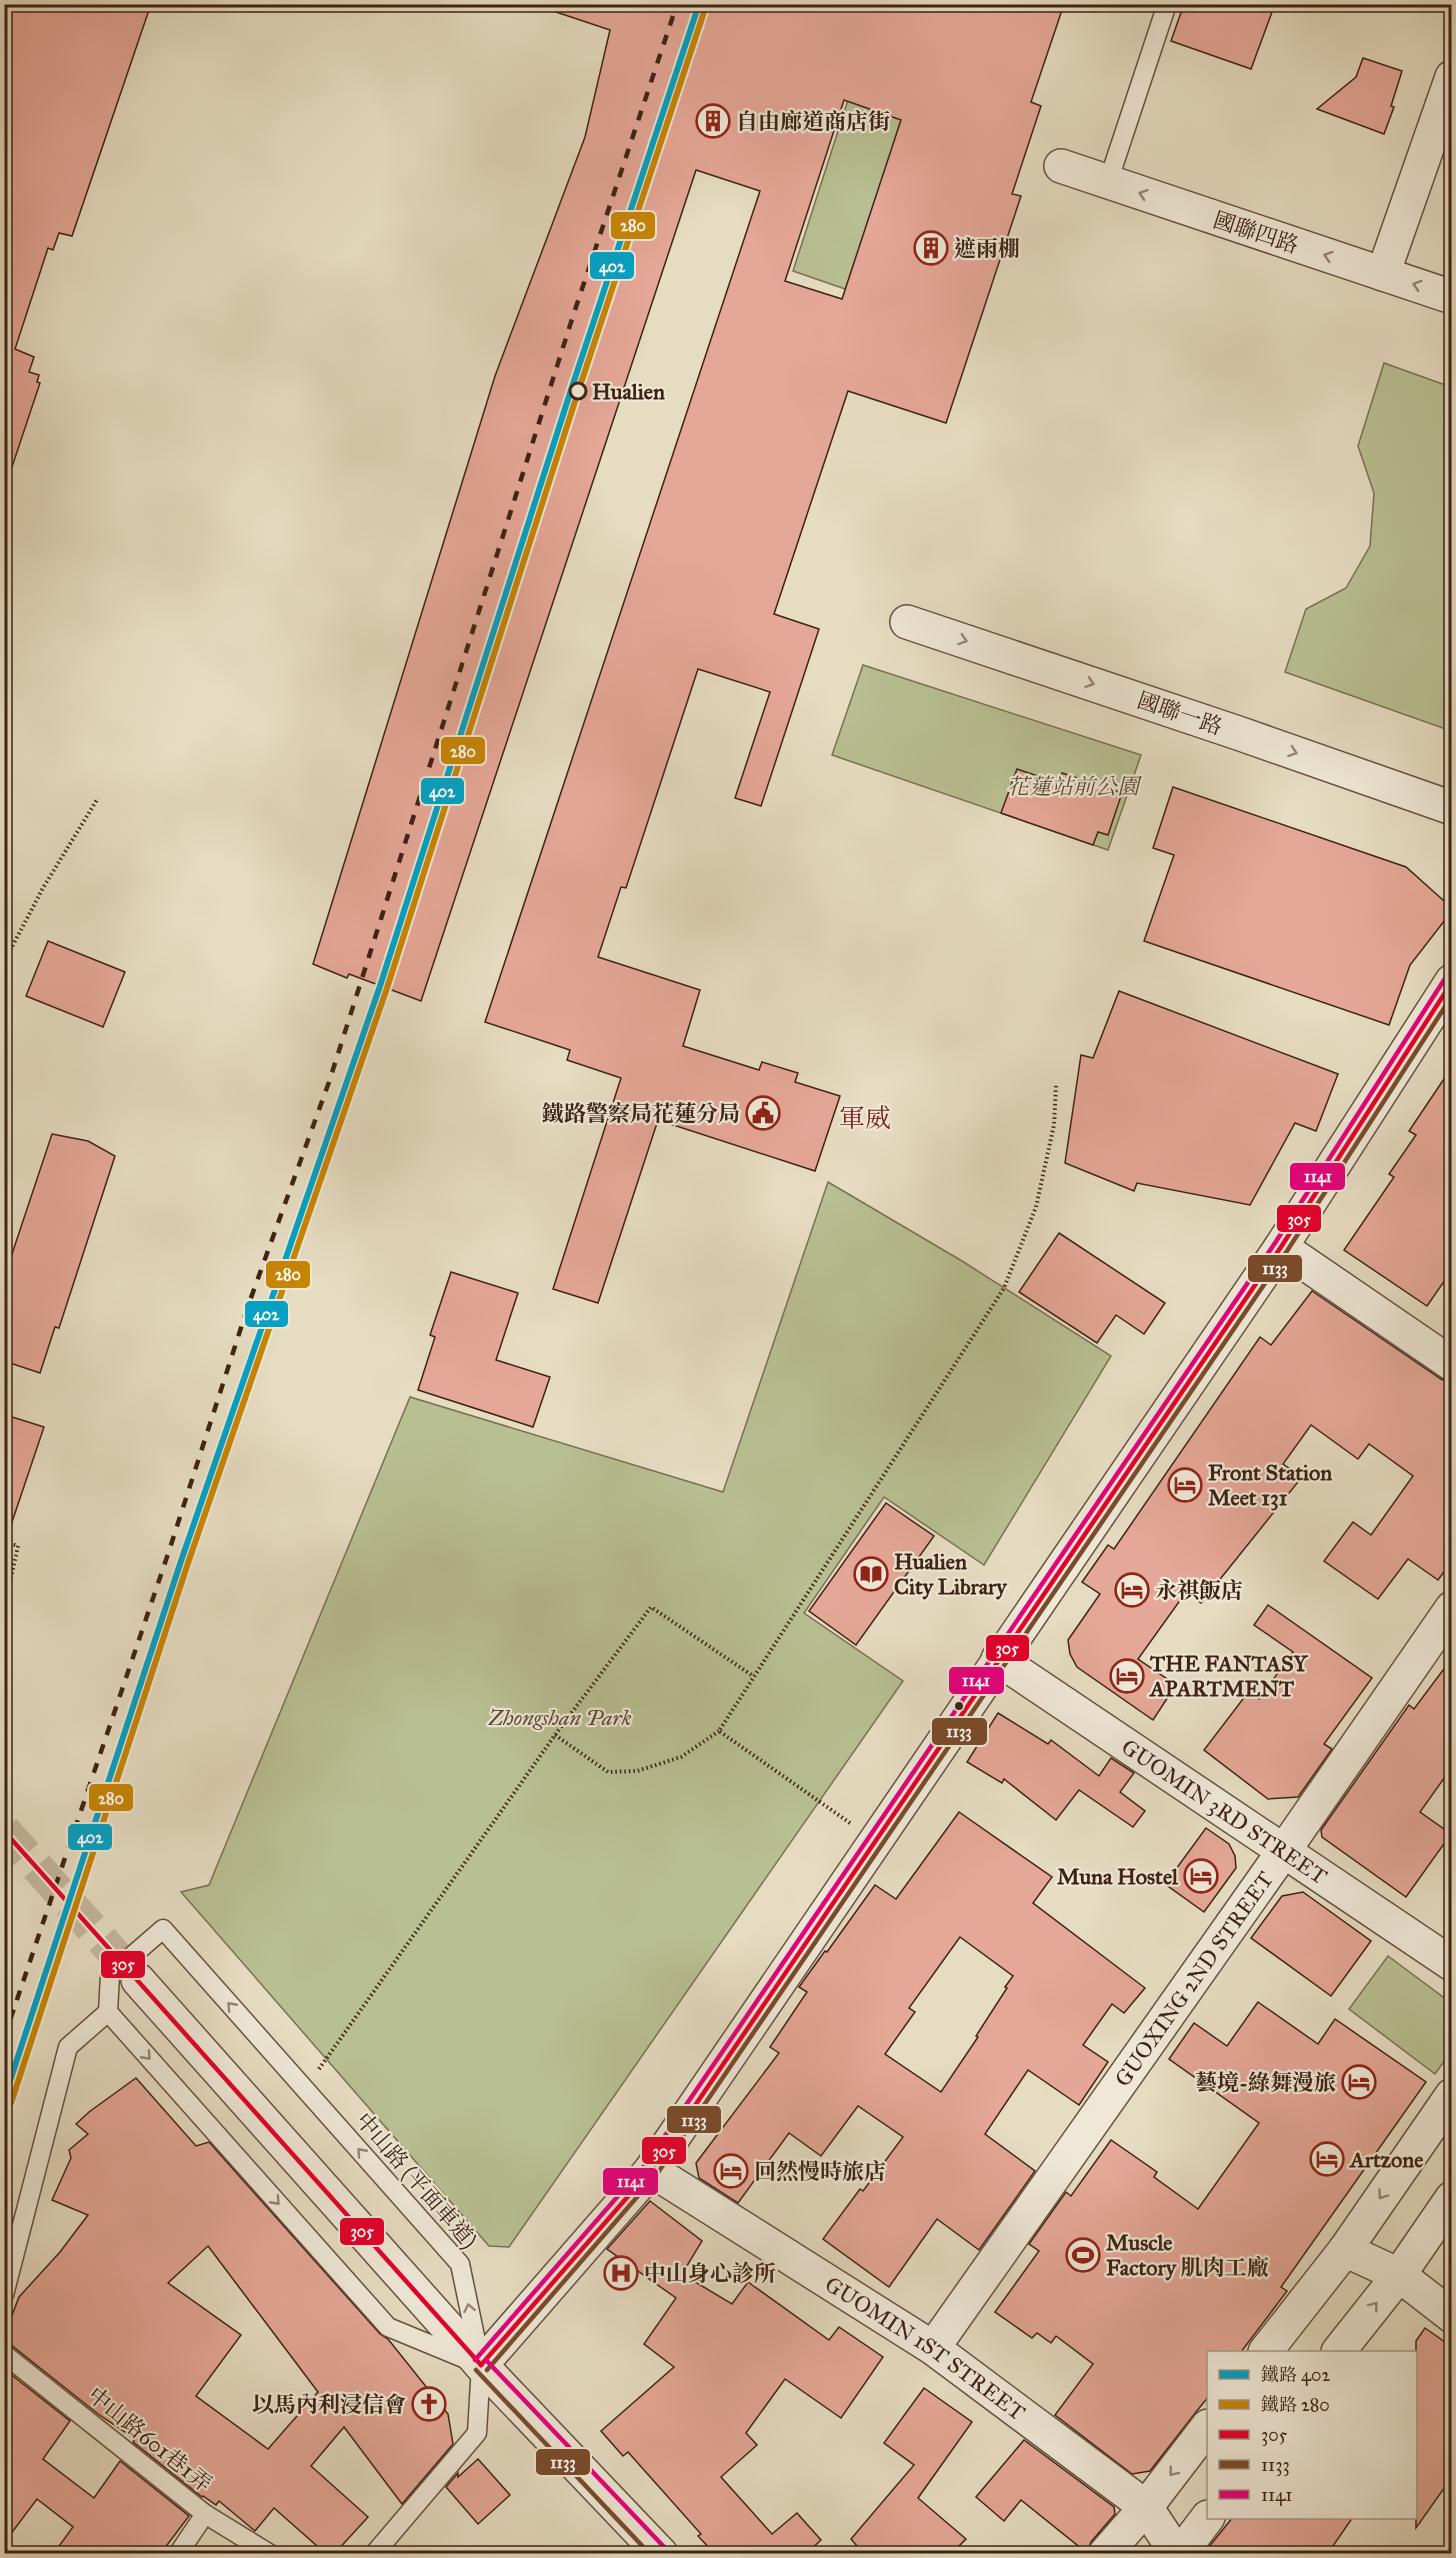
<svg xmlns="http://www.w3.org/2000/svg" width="1456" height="2558" font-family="'IM FELL Great Primer','Noto Serif TC',serif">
	<rect width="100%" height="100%" fill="#e6dcc2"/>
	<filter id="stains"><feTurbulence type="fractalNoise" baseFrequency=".00333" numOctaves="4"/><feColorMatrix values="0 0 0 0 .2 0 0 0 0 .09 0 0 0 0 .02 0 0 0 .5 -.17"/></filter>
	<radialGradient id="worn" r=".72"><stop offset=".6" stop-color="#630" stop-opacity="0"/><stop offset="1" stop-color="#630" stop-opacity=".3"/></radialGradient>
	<g fill="#b8bf92" stroke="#7a7053" stroke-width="1.5">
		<path d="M850 94 904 110 848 290 793 271Z"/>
		<path d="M1384 363 1451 387V731L1285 672 1306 609 1346 588 1370 546 1374 493 1358 446Z"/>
		<path d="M863 665 1141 755 1108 850 832 755Z"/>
		<path d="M828 1182 962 1261 1111 1356 984 1565 884 1497 804 1613 903 1681 509 2247 489 2246 181 1892 209 1885 410 1397 723 1492Z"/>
		<path d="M1388 1956 1451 2003V2052L1435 2074 1349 2009Z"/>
	</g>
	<g fill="#e5a797" stroke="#3d2214" stroke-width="1.5" fill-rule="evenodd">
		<path d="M4 4H151L72 236 59 233 53 250 48 248 15 349 34 357 29 372 39 375 37 382 40 383 9 476 4 475Z"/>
		<path d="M548 4H1043L1062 10 1031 102 1041 106 1012 194 1021 196 946 423 848 391 774 614 819 629 761 806 735 798 770 692 698 669 626 888 621 887 598 957 700 990 683 1046 759 1070 762 1062 798 1073 795 1082 840 1096 815 1171 658 1120 598 1303 553 1289 621 1078 567 1060 570 1050 485 1022 760 191 696 170 421 1001 349 974 347 978 313 964 495 376 585 137 610 30 547 9ZM844 100 901 120 842 299 785 281Z"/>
		<path d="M1184 4H1275L1251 69 1171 41Z"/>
		<path d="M1363 58 1402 71 1391 106 1394 107 1384 134 1317 109 1356 77Z"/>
		<path d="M1017 769 1058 783 1062 773 1122 793 1108 835 1098 832 1093 845 1001 813Z"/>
		<path d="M1173 787 1406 867 1452 908V911L1410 965 1389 1025 1144 941 1174 855 1153 848Z"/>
		<path d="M48 941 125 972 103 1027 26 996Z"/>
		<path d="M1119 991 1338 1074 1316 1131 1295 1123 1250 1205 1137 1183 1134 1191 1065 1163 1081 1055 1093 1058Z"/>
		<path d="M1452 1067V1270L1427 1306 1344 1250 1394 1177 1389 1174 1416 1135 1409 1131Z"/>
		<path d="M52 1134 88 1141 115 1156 59 1328 55 1327 40 1373 4 1361V1278Z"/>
		<path d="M1059 1233 1165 1303 1144 1334 1116 1315 1097 1343 1019 1292Z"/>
		<path d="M451 1272 518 1293 496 1360 550 1377 533 1427 418 1390 435 1337 430 1335Z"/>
		<path d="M1312 1291 1441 1379 1452 1383V1561L1438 1580 1408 1559 1378 1599 1324 1561 1353 1522 1371 1535 1413 1476 1369 1444 1358 1459 1311 1425 1283 1464 1302 1477 1201 1603 1186 1592 1138 1659 1176 1685 1153 1720 1077 1667 1070 1654 1068 1640 1100 1594 1082 1582 1108 1545 1114 1549 1260 1337 1271 1345Z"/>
		<path d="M9 1416 44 1427 9 1531 4 1530V1429Z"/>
		<path d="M886 1503 934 1536 856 1645 809 1611Z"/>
		<path d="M1268 1605 1372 1678 1324 1744 1332 1749 1298 1797 1268 1799 1204 1750 1249 1691 1259 1699 1293 1652 1254 1625Z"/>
		<path d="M1452 1658V1767L1420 1812 1451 1834 1406 1897 1322 1837 1321 1830 1409 1705 1414 1709Z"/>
		<path d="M998 1713 1048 1744 1051 1740 1099 1776 1111 1758 1134 1773 1120 1792 1145 1811 1133 1827 1079 1790 1056 1820 1004 1779 1002 1783 967 1762Z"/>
		<path d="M959 1812 1052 1877 1033 1903 1145 1988 1124 2013 1112 2004 1083 2045 1108 2062 1079 2105 1028 2070 985 2134 1035 2171 979 2250 937 2219 889 2287 823 2239 860 2189 863 2191 903 2137 858 2106 821 2156 789 2133 738 2203 699 2178 696 2163 779 2053 770 2047 807 1992 799 1987 825 1951 827 1952 875 1885 896 1899ZM960 1937 1013 1976 1005 1987 1007 1988 976 2036 978 2037 941 2092 885 2054 915 2012 909 2008Z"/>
		<path d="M1206 1828 1229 1844 1235 1856 1236 1868 1204 1912 1165 1884Z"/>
		<path d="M1303 1892 1371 1941 1331 1996 1251 1938 1282 1896Z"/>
		<path d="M1258 2002 1318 2044 1335 2019 1426 2082 1281 2287 1287 2291 1241 2352H1209V2396L1196 2412 1150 2471 1132 2474 1055 2415 1093 2364 1056 2336 1051 2343 1037 2333 1032 2338 995 2312 1039 2251 1029 2244 1066 2192 1071 2196 1111 2140 1157 2172 1154 2177 1198 2209 1259 2123 1169 2059 1194 2023 1227 2046Z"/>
		<path d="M136 2078 196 2146 209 2142 380 2334 388 2339 448 2414 453 2444 402 2504 344 2427 311 2466 368 2517 335 2553H325L274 2508 255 2531 219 2501 216 2505 203 2496 202 2497 133 2442 135 2439 98 2414 11 2345 4 2343V2336L19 2297 60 2252 88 2215 52 2200 71 2158 69 2150 88 2134 76 2124 89 2112ZM208 2246 318 2392 268 2449 196 2396 241 2335 168 2283Z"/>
		<path d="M650 2201 702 2241 682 2274 732 2304 748 2282 829 2340 839 2327 883 2357 841 2418 785 2379 746 2433 757 2445 721 2477 772 2534 797 2513 821 2540 807 2553H714L698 2536 701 2534 628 2452 623 2456 601 2431 674 2367 644 2344 676 2298 607 2249Z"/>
		<path d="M1425 2328 1452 2347V2477L1416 2528V2341Z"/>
		<path d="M4 2369 70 2421 43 2459 94 2498 120 2461 189 2516 161 2553H54L73 2527 37 2499 4 2543Z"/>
		<path d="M924 2388 972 2422 918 2498 966 2539 952 2553H863L851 2539 914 2465 884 2443Z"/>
		<path d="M1024 2440 1114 2507 1115 2514 1091 2542 1087 2553 1021 2500 1004 2521 976 2497Z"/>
		<path d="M478 2459 510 2495 478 2524 446 2487 458 2473V2477Z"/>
		<path d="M1233 2517H1353L1328 2553H1204Z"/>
	</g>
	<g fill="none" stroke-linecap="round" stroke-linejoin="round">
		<path stroke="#c4b79f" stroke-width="33" stroke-dasharray="33 16" stroke-linecap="butt" d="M4 1830 138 1980"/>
		<g stroke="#675040" stroke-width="21">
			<g id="service">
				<path d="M1108 182 1167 4"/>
				<path d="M108 2012 110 1975 163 1929 460 2264 481 2365 477 2433 374 2554"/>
				<path d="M108 2012 388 2327 468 2360"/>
				<path d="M4 2295 68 2047 108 2012"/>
				<path d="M4 2354 205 2514 270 2554"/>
				<path d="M178 2554 205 2514"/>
			</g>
		</g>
		<g stroke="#675040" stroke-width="36">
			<g id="minor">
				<path d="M1061 166 1452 297"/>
				<path d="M1383 274 1452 77"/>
				<path d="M907 622 1238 733 1452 808"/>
				<path d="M1281 1247 1452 1364"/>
				<path id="s1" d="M998 1659 1452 1964"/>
				<path id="s2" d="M651 2170 933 2348 1146 2507 1177 2554"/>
				<path d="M1345 2250 1399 2275 1452 2316"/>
				<path id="s3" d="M933 2348 1283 1852 1452 1608"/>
				<path d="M1265 2352 1345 2250 1452 2095"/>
				<path d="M1338 2352 1399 2275 1452 2198"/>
				<path d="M1105 2554 1146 2507 1208 2426"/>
				<path d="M1180 2554 1208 2517"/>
			</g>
		</g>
		<g stroke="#675040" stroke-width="36">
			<g id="tertiary">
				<path d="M138 1980 481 2365 661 2554"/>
				<path d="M481 2365 651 2170 1281 1247 1452 981"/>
			</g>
		</g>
		<g stroke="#3d2214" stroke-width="4" stroke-dasharray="1.5 3" stroke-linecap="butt">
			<path d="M4 962 43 888 98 798"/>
			<path d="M4 1609 18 1546 5 1542"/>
			<path d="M555 1735 608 1772 637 1771 681 1757 719 1731"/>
			<path d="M850 1823 719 1731 1004 1288 1036 1207 1054 1125 1056 1085"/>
			<path d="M319 2069 555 1735 651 1607 753 1676"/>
		</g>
		<use href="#service" stroke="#efe8d7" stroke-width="18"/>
		<use href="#minor" stroke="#efe8d7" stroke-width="33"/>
		<use href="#tertiary" stroke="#efe8d7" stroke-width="33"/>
		<path stroke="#3d2214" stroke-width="4.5" stroke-dasharray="10 10" stroke-linecap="butt" d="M4 2038 169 1551 248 1306 329 1082 573 316 677 4"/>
		<g stroke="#efe8d7" stroke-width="9">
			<g id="bus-1">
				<path d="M4 1831 481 2365"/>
				<path d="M481 2365 651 2170 1281 1247 1452 982"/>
			</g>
		</g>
		<g stroke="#efe8d7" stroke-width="9">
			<g id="bus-2">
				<path d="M476 2370 650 2554"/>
				<path d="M487 2370 657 2174 1287 1251 1452 996"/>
			</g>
		</g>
		<g stroke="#efe8d7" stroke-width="9">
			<g id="bus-3">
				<path d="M475 2360 645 2165 1275 1243 1446 977"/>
				<path d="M486 2360 666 2549"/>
			</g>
		</g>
		<use href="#bus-1" stroke="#e4002b" stroke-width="4.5"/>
		<use href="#bus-2" stroke="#7a4b2a" stroke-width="4.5"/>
		<use href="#bus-3" stroke="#e5007d" stroke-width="4.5"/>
		<g stroke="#efe8d7" stroke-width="10">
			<path id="rail-1" d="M4 2099 181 1561 380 986 570 393 699 4"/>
		</g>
		<g stroke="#efe8d7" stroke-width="10">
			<path id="rail-2" d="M11 2103 188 1563 387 988 577 395 706 6"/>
		</g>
		<use href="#rail-1" stroke="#03a2c5" stroke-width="6"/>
		<use href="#rail-2" stroke="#c88505" stroke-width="6"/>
	</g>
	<defs><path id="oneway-chevron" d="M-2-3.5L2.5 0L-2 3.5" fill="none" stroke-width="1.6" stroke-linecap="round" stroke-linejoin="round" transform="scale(1.5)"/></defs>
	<g stroke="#968576">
		<use href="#oneway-chevron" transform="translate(1143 194) rotate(-161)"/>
		<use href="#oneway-chevron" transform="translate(1328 256) rotate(-162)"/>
		<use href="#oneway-chevron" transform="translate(1417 285) rotate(-162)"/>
		<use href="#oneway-chevron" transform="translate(963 640) rotate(18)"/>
		<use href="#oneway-chevron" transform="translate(1090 683) rotate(19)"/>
		<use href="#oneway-chevron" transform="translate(1293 752) rotate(19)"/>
		<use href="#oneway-chevron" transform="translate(231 2006) rotate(-132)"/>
		<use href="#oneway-chevron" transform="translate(147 2056) rotate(48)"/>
		<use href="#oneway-chevron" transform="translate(361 2152) rotate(-132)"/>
		<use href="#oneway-chevron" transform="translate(1382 2195) rotate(125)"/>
		<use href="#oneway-chevron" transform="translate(276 2201) rotate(48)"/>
		<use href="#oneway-chevron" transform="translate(1374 2306) rotate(-52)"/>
		<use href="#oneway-chevron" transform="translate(469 2308) rotate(-101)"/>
		<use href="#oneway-chevron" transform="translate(1173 2472) rotate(128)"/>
	</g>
	<defs>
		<g id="building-ring" transform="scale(1.725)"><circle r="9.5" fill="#efe8d7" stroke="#8f2418" stroke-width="1.5"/><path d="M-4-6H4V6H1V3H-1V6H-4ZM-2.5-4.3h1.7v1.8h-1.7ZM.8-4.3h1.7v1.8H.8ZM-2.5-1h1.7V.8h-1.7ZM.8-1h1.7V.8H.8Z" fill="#8f2418"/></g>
		<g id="civic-ring" transform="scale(1.725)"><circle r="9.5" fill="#efe8d7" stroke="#8f2418" stroke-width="1.5"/><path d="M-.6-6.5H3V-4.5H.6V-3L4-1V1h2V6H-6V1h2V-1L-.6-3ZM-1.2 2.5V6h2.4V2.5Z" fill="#8f2418"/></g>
		<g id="hotel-ring" transform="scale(1.725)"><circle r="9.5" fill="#efe8d7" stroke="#8f2418" stroke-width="1.5"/><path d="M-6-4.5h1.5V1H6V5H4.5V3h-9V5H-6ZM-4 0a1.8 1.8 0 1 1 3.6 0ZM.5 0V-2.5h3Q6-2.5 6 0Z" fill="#8f2418"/></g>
		<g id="library-ring" transform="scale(1.725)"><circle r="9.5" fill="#efe8d7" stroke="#8f2418" stroke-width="1.5"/><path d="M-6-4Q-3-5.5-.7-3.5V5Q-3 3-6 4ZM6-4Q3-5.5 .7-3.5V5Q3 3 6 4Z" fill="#8f2418"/></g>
		<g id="stadium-ring" transform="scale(1.725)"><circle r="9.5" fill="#efe8d7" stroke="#8f2418" stroke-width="1.5"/><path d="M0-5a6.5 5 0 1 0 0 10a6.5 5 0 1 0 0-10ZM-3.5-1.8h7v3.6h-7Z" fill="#8f2418"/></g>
		<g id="hospital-ring" transform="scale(1.725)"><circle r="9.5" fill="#efe8d7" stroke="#8f2418" stroke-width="1.5"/><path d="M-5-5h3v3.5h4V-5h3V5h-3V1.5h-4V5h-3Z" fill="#8f2418"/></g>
		<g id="church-ring" transform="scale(1.725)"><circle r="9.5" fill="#efe8d7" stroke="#8f2418" stroke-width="1.5"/><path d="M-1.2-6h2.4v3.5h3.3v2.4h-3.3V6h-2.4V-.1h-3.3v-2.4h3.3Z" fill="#8f2418"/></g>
	</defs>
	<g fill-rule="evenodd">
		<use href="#building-ring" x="713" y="121"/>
		<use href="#building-ring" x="931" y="248"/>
		<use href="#civic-ring" x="763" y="1113"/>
		<use href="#hotel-ring" x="1185" y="1485"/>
		<use href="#library-ring" x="871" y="1574"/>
		<use href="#hotel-ring" x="1132" y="1590"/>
		<use href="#hotel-ring" x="1127" y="1676"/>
		<use href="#hotel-ring" x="1201" y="1876"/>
		<use href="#hotel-ring" x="1359" y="2082"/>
		<use href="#hotel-ring" x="1327" y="2159"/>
		<use href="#hotel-ring" x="731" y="2171"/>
		<use href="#stadium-ring" x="1083" y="2255"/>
		<use href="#hospital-ring" x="621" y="2273"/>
		<use href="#church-ring" x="429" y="2404"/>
	</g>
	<circle fill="#efe8d7" stroke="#3d2214" stroke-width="3" cx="578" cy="391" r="8"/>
	<circle fill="#3d2214" stroke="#efe8d7" stroke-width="2" cx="959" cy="1706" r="5"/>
	<g text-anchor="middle" stroke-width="4.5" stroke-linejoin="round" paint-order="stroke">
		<g font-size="22" font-weight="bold" fill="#3d2214" stroke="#efe8d7" text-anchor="start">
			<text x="736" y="129">自由廊道商店街</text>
			<text x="954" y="256">遮雨棚</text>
			<text x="740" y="1121" text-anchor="end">鐵路警察局花蓮分局</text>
			<text x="1208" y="1480">Front Station<tspan x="1208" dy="25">Meet 131</tspan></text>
			<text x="894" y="1569">Hualien<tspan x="894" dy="25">City Library</tspan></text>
			<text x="1155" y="1598">永祺飯店</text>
			<text x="1150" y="1671">THE FANTASY<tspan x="1150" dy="25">APARTMENT</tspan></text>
			<text x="1178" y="1884" text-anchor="end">Muna Hostel</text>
			<text x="1336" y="2090" text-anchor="end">藝境-綠舞漫旅</text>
			<text x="1350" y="2167">Artzone</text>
			<text x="754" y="2179">回然慢時旅店</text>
			<text x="1106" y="2250">Muscle<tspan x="1106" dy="25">Factory 肌肉工廠</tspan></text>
			<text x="644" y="2281">中山身心診所</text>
			<text x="406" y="2412" text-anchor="end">以馬內利浸信會</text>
		</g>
		<g font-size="22" fill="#3d2214" stroke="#efe8d7">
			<text transform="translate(1256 232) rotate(18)" y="8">國聯四路</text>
			<text transform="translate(1180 713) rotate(19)" y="8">國聯一路</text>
			<text dy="8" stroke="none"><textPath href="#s1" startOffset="273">GUOMIN 3RD STREET</textPath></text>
			<text dy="8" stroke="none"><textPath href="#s3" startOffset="452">GUOXING 2ND STREET</textPath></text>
			<text transform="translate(417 2180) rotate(49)" y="8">中山路 (平面車道)</text>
			<text dy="8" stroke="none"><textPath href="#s2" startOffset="327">GUOMIN 1ST STREET</textPath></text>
			<text transform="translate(150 2439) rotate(39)" y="8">中山路601巷1弄</text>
		</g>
		<g font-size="22" font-weight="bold" fill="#3d2214" stroke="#efe8d7" text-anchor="start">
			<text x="592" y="399">Hualien</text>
		</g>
		<g font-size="22" font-style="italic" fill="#5c4934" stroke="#efe8d7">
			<text x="1073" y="794">花蓮站前公園</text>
			<text x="560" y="1725">Zhongshan Park</text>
		</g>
		<g font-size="26" fill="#7a1f14" stroke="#efe8d7">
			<text x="865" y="1127">軍威</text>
		</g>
	</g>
	<g stroke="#efe8d7" stroke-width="2">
		<rect x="610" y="211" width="46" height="29" rx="6" fill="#c88505"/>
		<rect x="589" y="251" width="46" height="29" rx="6" fill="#03a2c5"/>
		<rect x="440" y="736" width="46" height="29" rx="6" fill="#c88505"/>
		<rect x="420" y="777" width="45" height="28" rx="6" fill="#03a2c5"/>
		<rect x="1289" y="1162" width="57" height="29" rx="6" fill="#e5007d"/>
		<rect x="1276" y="1204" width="46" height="29" rx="6" fill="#e4002b"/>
		<rect x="1247" y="1254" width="56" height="29" rx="6" fill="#7a4b2a"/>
		<rect x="265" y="1260" width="46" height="29" rx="6" fill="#c88505"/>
		<rect x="244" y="1300" width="45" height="28" rx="6" fill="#03a2c5"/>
		<rect x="985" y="1634" width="45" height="28" rx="6" fill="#e4002b"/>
		<rect x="948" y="1666" width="57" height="29" rx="6" fill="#e5007d"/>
		<rect x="931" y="1717" width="57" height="29" rx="6" fill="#7a4b2a"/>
		<rect x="88" y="1783" width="46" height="29" rx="6" fill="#c88505"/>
		<rect x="67" y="1823" width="46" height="28" rx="6" fill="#03a2c5"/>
		<rect x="100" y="1950" width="46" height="29" rx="6" fill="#e4002b"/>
		<rect x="666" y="2105" width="56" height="29" rx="6" fill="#7a4b2a"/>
		<rect x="641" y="2136" width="46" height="29" rx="6" fill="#e4002b"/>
		<rect x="602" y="2167" width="57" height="29" rx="6" fill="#e5007d"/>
		<rect x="339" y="2217" width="46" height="29" rx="6" fill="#e4002b"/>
		<rect x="535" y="2448" width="56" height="28" rx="6" fill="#7a4b2a"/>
	</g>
	<g font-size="16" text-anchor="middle" font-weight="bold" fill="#fff">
		<text x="633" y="231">280</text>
		<text x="612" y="272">402</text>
		<text x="463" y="757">280</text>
		<text x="442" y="797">402</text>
		<text x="1318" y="1182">1141</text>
		<text x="1299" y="1225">305</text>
		<text x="1275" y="1274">1133</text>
		<text x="288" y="1280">280</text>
		<text x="266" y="1320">402</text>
		<text x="1007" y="1654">305</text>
		<text x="976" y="1686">1141</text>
		<text x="959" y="1737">1133</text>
		<text x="111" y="1804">280</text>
		<text x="90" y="1843">402</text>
		<text x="123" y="1970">305</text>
		<text x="694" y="2126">1133</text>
		<text x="664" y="2157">305</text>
		<text x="631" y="2187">1141</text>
		<text x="362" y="2237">305</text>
		<text x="563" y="2468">1133</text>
	</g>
	<rect width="1456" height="2558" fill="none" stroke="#e6dcc2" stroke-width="24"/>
	<rect x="6" y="6" width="1444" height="2546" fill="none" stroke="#3d2214" stroke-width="3"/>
	<rect x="12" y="12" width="1432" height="2534" fill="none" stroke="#3d2214" stroke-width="1.5"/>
	<rect x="1207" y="2351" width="210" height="168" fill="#efe8d7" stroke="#a89989" stroke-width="1.5"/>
	<rect x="1219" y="2370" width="30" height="9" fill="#03a2c5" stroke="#a89989" stroke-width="1.5"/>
	<text x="1261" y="2381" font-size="18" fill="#3d2214">鐵路 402</text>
	<rect x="1219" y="2400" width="30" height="9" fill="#c88505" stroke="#a89989" stroke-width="1.5"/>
	<text x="1261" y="2411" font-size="18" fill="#3d2214">鐵路 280</text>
	<rect x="1219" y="2430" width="30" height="9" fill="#e4002b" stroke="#a89989" stroke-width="1.5"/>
	<text x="1261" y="2441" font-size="18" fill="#3d2214">305</text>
	<rect x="1219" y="2460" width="30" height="9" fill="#7a4b2a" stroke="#a89989" stroke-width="1.5"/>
	<text x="1261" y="2471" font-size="18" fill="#3d2214">1133</text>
	<rect x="1219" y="2490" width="30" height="9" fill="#e5007d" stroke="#a89989" stroke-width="1.5"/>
	<text x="1261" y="2501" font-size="18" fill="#3d2214">1141</text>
	<rect width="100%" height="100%" filter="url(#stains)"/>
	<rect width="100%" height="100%" fill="url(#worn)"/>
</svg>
